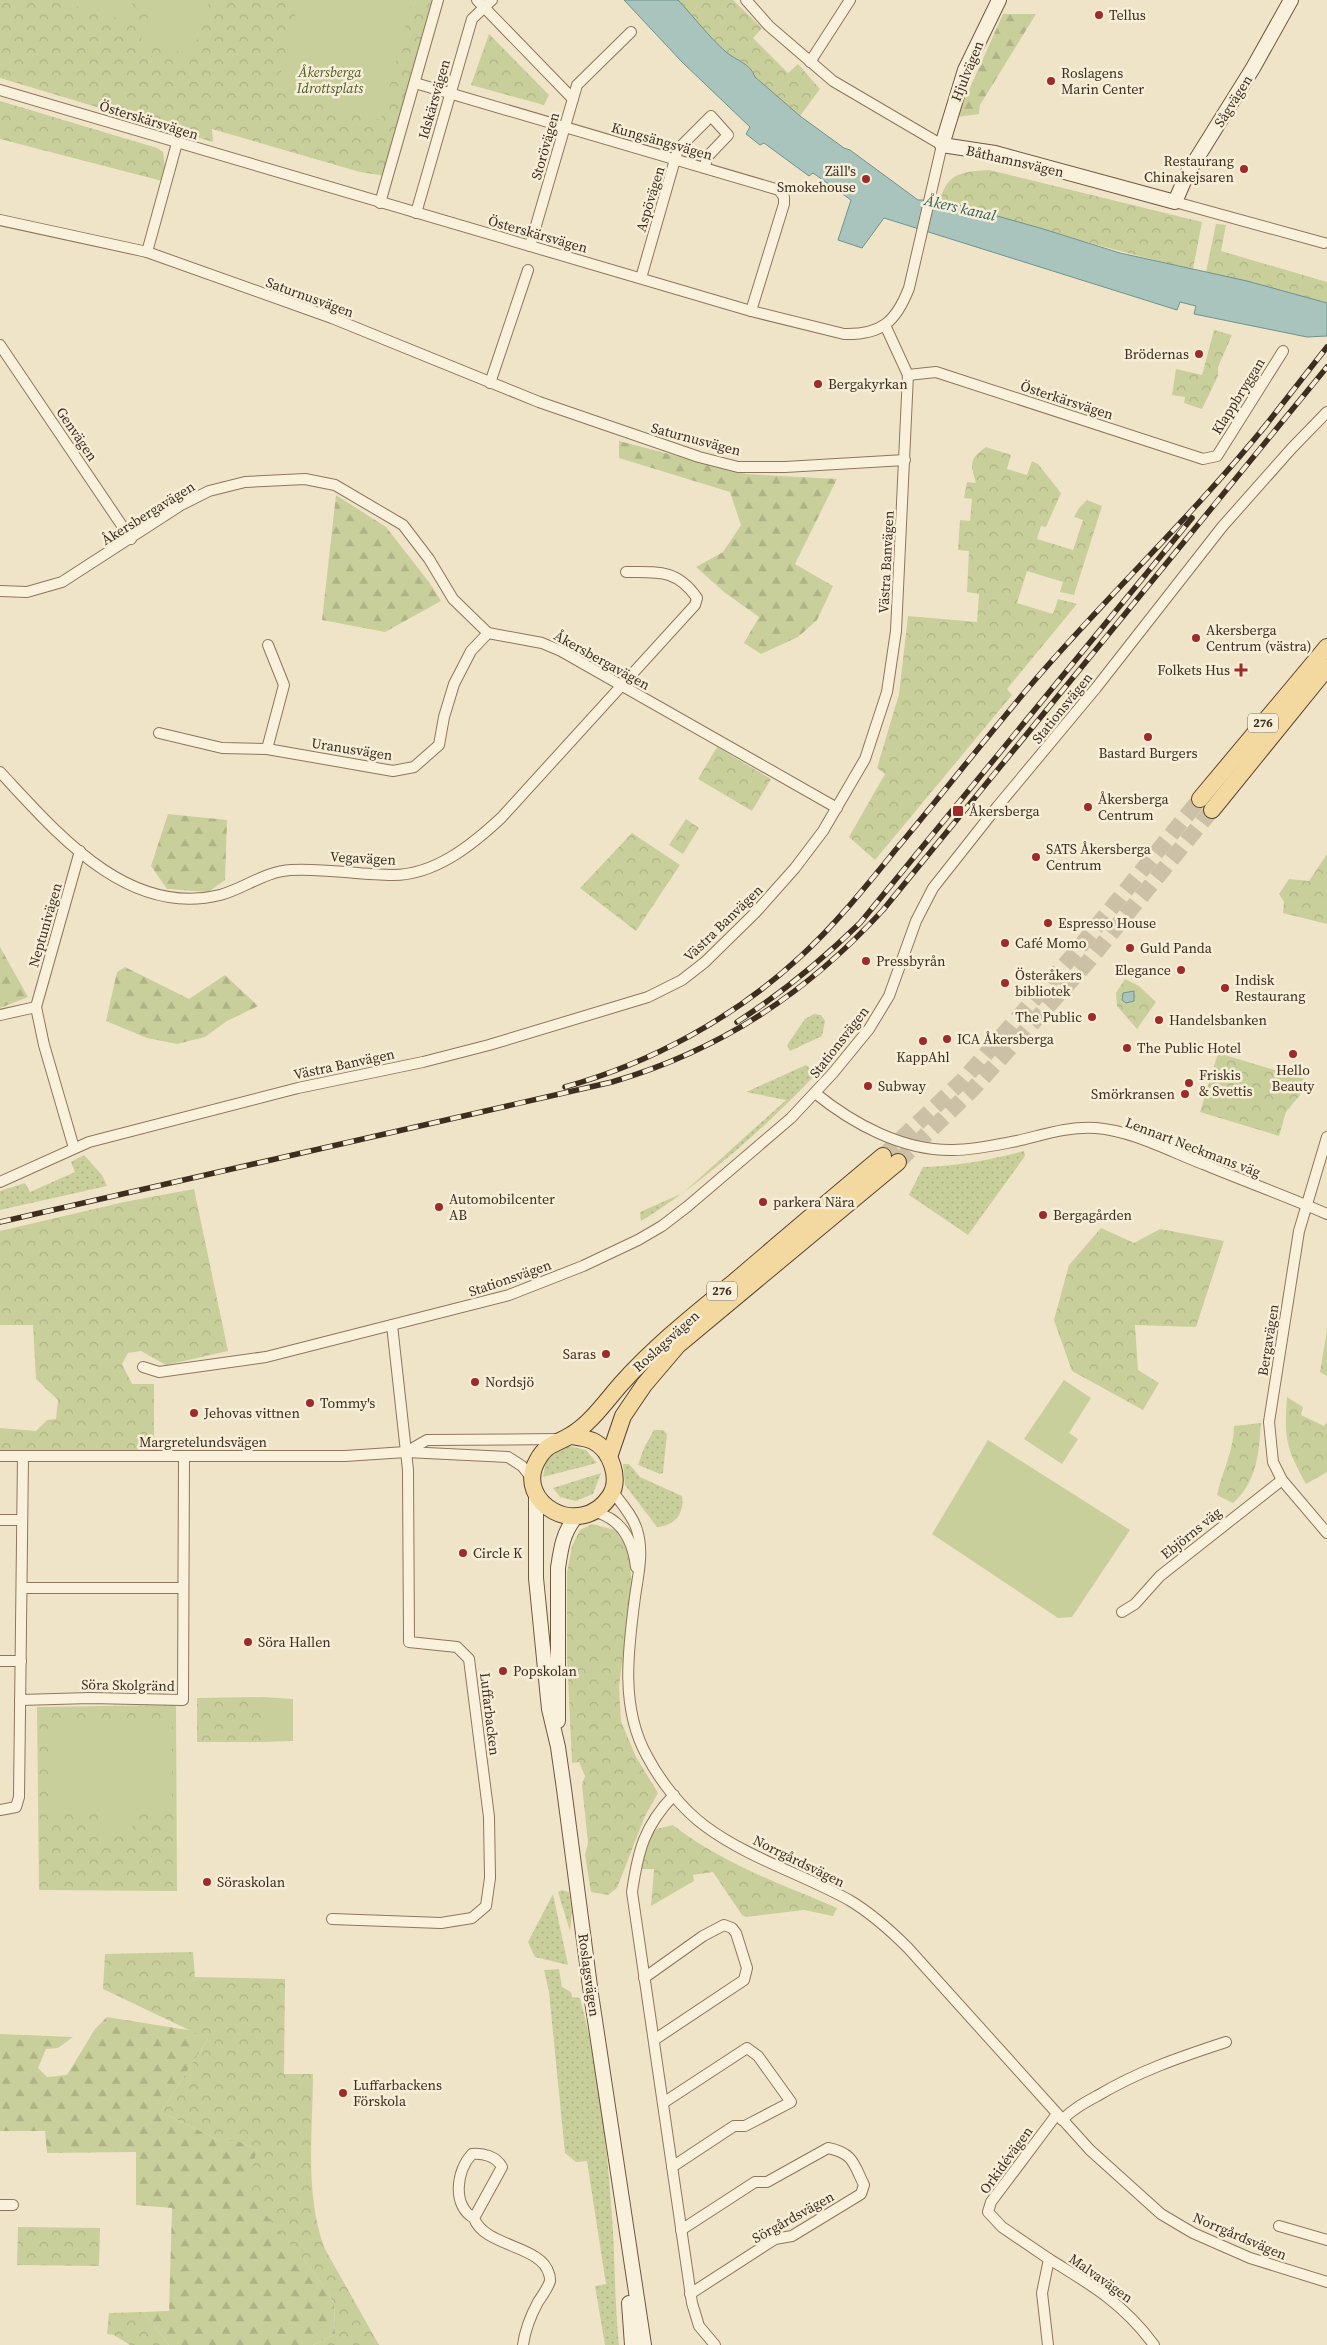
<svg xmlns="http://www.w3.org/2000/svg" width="1327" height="2345" font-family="'Source Serif 4',serif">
	<defs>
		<pattern id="grass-dots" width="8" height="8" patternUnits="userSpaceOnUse" patternTransform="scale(1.25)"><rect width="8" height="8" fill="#c9cf9b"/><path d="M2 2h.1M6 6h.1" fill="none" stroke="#aeb285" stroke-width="1.8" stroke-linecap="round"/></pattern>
		<pattern id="forest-firs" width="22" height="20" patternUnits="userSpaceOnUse" patternTransform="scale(1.25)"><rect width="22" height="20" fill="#c9cf9b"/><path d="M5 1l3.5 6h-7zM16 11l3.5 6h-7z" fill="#aeb285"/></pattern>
		<pattern id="park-crowns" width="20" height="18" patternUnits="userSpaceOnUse" patternTransform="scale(1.25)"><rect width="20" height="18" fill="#c9cf9b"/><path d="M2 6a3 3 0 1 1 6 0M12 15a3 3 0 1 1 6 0" fill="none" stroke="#aeb285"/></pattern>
	</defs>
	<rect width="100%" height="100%" fill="#f0e4c8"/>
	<g fill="url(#grass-dots)">
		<path d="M814 1014 821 1015 825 1021 822 1036 790 1051 787 1045 805 1019Z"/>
		<path d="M806 1065 816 1074C767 1126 702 1184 641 1221L640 1212 683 1193 786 1100 746 1092Z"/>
		<path d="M1024 1151 1025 1156 968 1235 909 1195 923 1167C958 1166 990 1160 1024 1151Z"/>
		<path d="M84 1155 102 1175 107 1186 0 1210V1191L25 1183 30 1192 75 1172 71 1162Z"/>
		<path d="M654 1430H663L667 1434 663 1473 660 1474 638 1465 644 1448Z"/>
		<path d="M569 1446 586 1450 597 1463 543 1477C546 1456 550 1452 569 1446Z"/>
		<path d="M623 1464H629L640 1477 682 1496C685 1513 675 1526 657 1527L625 1485Z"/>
		<path d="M601 1473 593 1494 576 1501 560 1497 553 1488Z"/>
		<path d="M562 1890 569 1892 572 1912 570 1931 558 1892Z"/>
		<path d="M553 1894 568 1965 535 1957 528 1942Z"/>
		<path d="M559 1969 562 1987 571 1992 572 1997 580 1998C600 2073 608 2153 613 2231 615 2269 615 2307 619 2345H605L595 2286 606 2284 587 2161 576 2162 565 2153 549 1992 544 1970Z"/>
	</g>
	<g fill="url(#forest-firs)">
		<path d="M1003 14H1036L980 105 979 114 957 117Z"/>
		<path d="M619 441 746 474 837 479 795 564 833 586 817 620 798 637 761 654 744 643 759 617 724 592 696 567 723 552 741 525 730 492 619 458Z"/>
		<path d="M336 495 386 527 429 582 441 601 385 632 322 620Z"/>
		<path d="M168 814 227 820 225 880 208 892 167 889 151 866Z"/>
		<path d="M0 947 28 997 0 1008Z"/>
		<path d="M125 967 189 999 225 975 258 1006 227 1021 205 1037 177 1044 147 1038 106 1021 117 972Z"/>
		<path d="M107 2017 194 2031 208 2039 161 2112 221 2141H238L257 2150 247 2191 315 2274 334 2303 335 2334 313 2345H169L143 2312 169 2311 172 2208 136 2205V2152L47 2153 45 2131H0V2034L73 2037 58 2048 46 2049 38 2068 47 2077 67 2075 95 2029Z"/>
	</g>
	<g fill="url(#park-crowns)">
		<path d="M0 0H436L386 176 360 172 212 129 213 142 0 78Z"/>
		<path d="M678 0H733L762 28 753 38 788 73 798 64 820 89 800 116 755 77C750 63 737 61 726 52 709 37 694 17 678 0Z"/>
		<path d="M489 34 549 95 544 105 471 85Z"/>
		<path d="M0 101 157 148 163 152 165 167 162 181 0 139Z"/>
		<path d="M989 170 1202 222 1193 269C1107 250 1024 223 940 200 948 172 962 172 989 170Z"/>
		<path d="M1216 224 1226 225 1221 251 1327 282V303L1206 272Z"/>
		<path d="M1214 330 1232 335 1218 367V376L1202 409 1184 403 1185 397 1172 395 1176 369 1202 375Z"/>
		<path d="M986 447 1011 455 1007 469 1027 475 1032 461 1038 464 1061 493 1046 527 1041 526 1037 539 1073 550 1083 520 1074 517 1079 508 1087 500 1102 506 1074 595 1060 592 1063 582 1027 571 1017 603 1053 614 1058 599 1077 604 1007 689 1012 695 875 860 849 837 885 774 877 768 899 694 908 616 977 622 979 594 967 592 969 551 958 550 960 520 970 521 972 499 964 498 967 482 976 483C970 464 969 459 986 447Z"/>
		<path d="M717 747 771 779 752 811 698 779Z"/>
		<path d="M686 819 699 828 683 854 669 845Z"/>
		<path d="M632 833 680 865 636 931 580 888Z"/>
		<path d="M1327 854V924L1283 913 1284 902 1279 894 1289 879 1309 881Z"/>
		<path d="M1125 979 1139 986 1156 1002 1137 1029 1117 1006 1116 993Z"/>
		<path d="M1218 1053 1305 1079 1300 1095 1286 1112 1279 1136 1200 1112Z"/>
		<path d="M194 1189 228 1351 166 1365 141 1351 128 1353 122 1364 132 1384H154V1435L160 1451 0 1450V1428L36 1431 47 1420 56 1419 58 1400 36 1379 33 1325H0V1231L124 1202Z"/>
		<path d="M1101 1228 1134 1243 1160 1229 1224 1241 1196 1327 1135 1325 1138 1370 1159 1383 1143 1410 1072 1371 1054 1320 1069 1265Z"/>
		<path d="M1327 1330V1376L1320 1372Z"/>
		<path d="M1287 1397 1303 1407 1301 1415 1324 1426 1327 1422V1472L1306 1484C1286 1448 1284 1438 1287 1397Z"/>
		<path d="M1261 1423C1259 1453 1257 1482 1233 1503L1217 1495C1222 1472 1234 1450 1234 1426Z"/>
		<path d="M592 1524 615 1530 628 1549 632 1584 619 1687 621 1721 636 1757 658 1793 645 1816 617 1888 608 1895 591 1892 585 1855 588 1843 582 1785 585 1776 579 1762 572 1763 567 1656V1573L572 1546 580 1530Z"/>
		<path d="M263 1697V1742H197V1698Z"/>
		<path d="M176 1705 177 1891 39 1890 37 1707Z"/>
		<path d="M673 1825C721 1863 781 1884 837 1908L833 1916 804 1910 746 1917 742 1915 713 1872 693 1875 694 1881 651 1906 654 1869H641L645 1844 656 1829Z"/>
		<path d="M193 1952 195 1977 285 1979 284 2074H313C313 2131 304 2194 325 2249L379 2345H313L335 2334 334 2303 315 2274 246 2191 257 2150 238 2141H221L161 2112 208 2039 103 1989 105 1954Z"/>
		<path d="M18 2227 100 2228 99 2266 17 2265Z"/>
		<path d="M143 2312 169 2345H130L114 2335 107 2334 109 2313Z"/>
	</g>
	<g fill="#c9cf9b">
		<path d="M77 0H133L127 21 75 6Z"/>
		<path d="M153 0H210L192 56 141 40Z"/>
		<path d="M299 0H412L381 120 276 92Z"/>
		<path d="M1064 1380 1091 1398 1069 1433 1078 1439 1062 1464 1024 1439Z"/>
		<path d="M988 1440 1130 1530 1072 1617 1058 1618 932 1534Z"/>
		<path d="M263 1697 293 1699V1741L263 1742Z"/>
		<rect x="48" y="1719" width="124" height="90"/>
		<rect x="100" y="1812" width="32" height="19"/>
	</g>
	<g fill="#a9c4bc" stroke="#6f938a">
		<path d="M624 0H678C694 17 709 37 726 52 737 61 750 63 755 77L800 116 844 148 850 150 918 200H940L1040 228 1120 253 1247 281 1327 303V336L1307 337 1194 314 1196 306 1180 302 1177 310 884 218 862 248 838 240 851 200 813 173 809 176 764 143 760 145 746 134 750 127 682 62Z"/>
		<path d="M1134 991V1001L1126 1003 1122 1000 1123 993Z"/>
	</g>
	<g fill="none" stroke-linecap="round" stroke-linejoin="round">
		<g stroke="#ccc0a6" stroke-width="16" stroke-dasharray="16 8" stroke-linecap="butt">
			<path d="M883 1156 962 1081 1074 954 1200 799"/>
			<path d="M898 1162 972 1090 1087 963 1212 810"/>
		</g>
		<g stroke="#8d765c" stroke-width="12">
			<g id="street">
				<path d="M477 0 573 99"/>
				<path d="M810 62 850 0"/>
				<path d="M415 83 779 190 784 197V204L751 311"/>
				<path d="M0 90 751 311 844 334C881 335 896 322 909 288L942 145 833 81 769 26 746 0"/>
				<path d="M1175 202 1324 243"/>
				<path d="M380 203 438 0"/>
				<path d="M416 213 472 19 492 0"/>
				<path d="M0 220 147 252 177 143"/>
				<path d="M530 246 577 85 631 32"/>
				<path d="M147 252 332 318 539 402 699 457 738 467H785L905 460"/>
				<path d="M641 278 678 149 711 116 728 135 707 157 705 168"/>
				<path d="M0 345 131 539"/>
				<path d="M908 375 936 372 1203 459 1217 456 1283 351"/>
				<path d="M490 383 528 270"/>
				<path d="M0 591 27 592 62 582 181 505 209 491 245 482 305 479 335 485 403 525 429 559 453 599 488 633 542 643 561 651 837 808"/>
				<path d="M159 733 222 748 267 749 393 771 414 767 439 745 444 717 454 684 471 651 488 633"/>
				<path d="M267 749 284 685 268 645"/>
				<path d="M0 772C56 832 127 918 220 895 243 889 266 871 291 870 325 868 359 875 393 875 435 875 472 845 501 818L695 605 697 598C677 569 658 572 626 572"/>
				<path d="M0 1015 36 1007"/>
				<path d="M815 1093C853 1124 903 1151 953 1150 975 1150 996 1145 1017 1141 1043 1135 1069 1126 1096 1128 1133 1131 1169 1151 1203 1164 1244 1181 1286 1196 1327 1214"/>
				<path d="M1327 1137 1299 1231 1269 1422 1273 1462 1282 1480 1327 1533"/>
				<path d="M74 1148 44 1045 36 1007 80 851"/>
				<path d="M0 1182 89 1142 298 1088 423 1062 489 1045 648 997 682 980 705 962 755 913 795 868 823 831 865 759 887 692 896 631 908 375 885 325"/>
				<path d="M143 1367 159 1372 266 1357 509 1295 583 1266 638 1240 662 1226 688 1206 791 1118 833 1073 869 1029 889 996 916 921 933 888 997 807 1096 688 1222 527 1292 448 1327 412"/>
				<path d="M406 1452 427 1440 560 1439"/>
				<path d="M0 1456H345L406 1452 508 1457 522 1466 533 1480"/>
				<path d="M613 1492C621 1503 633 1516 637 1530 644 1552 638 1575 635 1597 628 1650 620 1708 647 1756 660 1781 682 1809 705 1826 748 1858 802 1874 849 1900 871 1913 890 1930 908 1948L1090 2150 1161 2214 1193 2233 1250 2258 1327 2282"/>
				<path d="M595 1512C622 1519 633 1541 636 1567"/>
				<path d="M0 1520H22"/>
				<path d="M22 1588H182"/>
				<path d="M1122 1612 1135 1604 1160 1576 1282 1480"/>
				<path d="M0 1661H21"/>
				<path d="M20 1700 90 1698 183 1700 184 1456"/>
				<path d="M674 1795C644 1826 638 1851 632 1892L692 2303 699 2326 715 2345"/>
				<path d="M0 1810 16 1807 19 1797 23 1456"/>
				<path d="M332 1919 441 1923 472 1918 486 1906 490 1878 489 1817 469 1659 457 1647 409 1642 408 1470 392 1325"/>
				<path d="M644 1978 703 1936 724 1925 732 1928 736 1933 747 1968 744 1980 654 2040"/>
				<path d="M663 2103 747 2048 758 2056 791 2102 745 2126H734L672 2167"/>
				<path d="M1062 2120C1073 2109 1084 2103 1097 2096 1139 2071 1180 2057 1226 2042"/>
				<path d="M0 2205H13"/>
				<path d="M474 2218C452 2206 456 2171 472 2154 483 2153 496 2156 502 2167L474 2218C484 2247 542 2245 549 2274 550 2276 550 2280 550 2281 548 2288 542 2296 538 2302 531 2315 525 2330 523 2345"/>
				<path d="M1279 2226 1327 2240"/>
				<path d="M681 2230 755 2182H767L828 2148C854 2153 854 2165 864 2185L861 2194 792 2236 775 2239 690 2294"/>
				<path d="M1049 2259C1092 2285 1124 2304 1154 2345"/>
				<path d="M1048 2345 1042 2293 1049 2259 1002 2227 988 2212 991 2202 1057 2114"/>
			</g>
		</g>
		<g stroke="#6f573f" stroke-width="16">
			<g id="secondary">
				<path d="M999 0 965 70 942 145 995 153 1175 202 1187 174 1253 68 1291 0"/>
				<path d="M536 1493V1578L549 1709 558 1747 564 1789 591 1994 644 2345"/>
				<path d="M558 1721V1568C561 1548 563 1533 575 1518"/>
				<path d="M629 2303 632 2345"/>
			</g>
		</g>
		<g stroke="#5b4430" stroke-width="18">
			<g id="primary">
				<path d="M1200 799 1327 647"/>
				<path d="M1212 810 1327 668"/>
				<path d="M571 1436C578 1437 587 1438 593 1441 611 1450 621 1479 610 1496 580 1541 514 1503 537 1461 547 1442 556 1445 571 1435 591 1423 606 1401 621 1384 655 1346 694 1315 733 1283 783 1240 833 1198 883 1156"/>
				<path d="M609 1457 623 1416 644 1385 678 1345 898 1162"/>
			</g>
		</g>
		<use href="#street" stroke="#faf1dc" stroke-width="10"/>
		<use href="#secondary" stroke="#faf1dc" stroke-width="14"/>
		<use href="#primary" stroke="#f3d9a0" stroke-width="16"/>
		<g stroke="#3d2e20" stroke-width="5.5">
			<g id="rail">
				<path d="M1262 430 1327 347"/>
				<path d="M737 1022C782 993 822 960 860 923L1192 518"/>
				<path d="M565 1087C651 1063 734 1018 800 957 836 924 867 885 898 847 944 792 988 735 1035 680 1110 593 1194 514 1266 425"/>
				<path d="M0 1222 612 1082C721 1050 807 993 883 910L1327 367"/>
			</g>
		</g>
		<use href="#rail" stroke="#f7eed8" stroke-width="4" stroke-dasharray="11" stroke-linecap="butt"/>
	</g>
	<g fill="#9e2a2b" stroke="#f7eed8" stroke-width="2">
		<circle cx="1099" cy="15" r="5"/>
		<circle cx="1051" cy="81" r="5"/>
		<circle cx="1244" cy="169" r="5"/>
		<circle cx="866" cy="179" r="5"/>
		<circle cx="1199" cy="354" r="5"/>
		<circle cx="818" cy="384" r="5"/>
		<circle cx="1196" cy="638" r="5"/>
		<path d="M1238.5 662.5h5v5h5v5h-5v5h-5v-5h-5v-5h5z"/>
		<circle cx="1148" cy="737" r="5"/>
		<circle cx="1088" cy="807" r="5"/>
		<rect x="952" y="805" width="12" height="12" rx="2.5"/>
		<circle cx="1036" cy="857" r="5"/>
		<circle cx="1048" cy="923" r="5"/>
		<circle cx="1005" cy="943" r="5"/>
		<circle cx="1130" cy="948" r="5"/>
		<circle cx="866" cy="961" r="5"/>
		<circle cx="1181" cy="970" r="5"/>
		<circle cx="1005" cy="983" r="5"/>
		<circle cx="1225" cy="988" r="5"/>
		<circle cx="1092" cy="1017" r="5"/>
		<circle cx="1159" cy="1020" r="5"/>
		<circle cx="947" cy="1039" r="5"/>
		<circle cx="923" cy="1041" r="5"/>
		<circle cx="1127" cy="1048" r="5"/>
		<circle cx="1293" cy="1054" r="5"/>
		<circle cx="1189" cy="1083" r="5"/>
		<circle cx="868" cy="1086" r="5"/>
		<circle cx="1185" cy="1094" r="5"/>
		<circle cx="763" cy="1202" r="5"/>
		<circle cx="439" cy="1207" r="5"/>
		<circle cx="1043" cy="1215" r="5"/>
		<circle cx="606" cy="1354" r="5"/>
		<circle cx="475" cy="1382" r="5"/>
		<circle cx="310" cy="1403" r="5"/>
		<circle cx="194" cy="1413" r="5"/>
		<circle cx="463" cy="1553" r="5"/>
		<circle cx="248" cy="1642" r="5"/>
		<circle cx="503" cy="1671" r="5"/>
		<circle cx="207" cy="1882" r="5"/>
		<circle cx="343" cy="2093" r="5"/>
	</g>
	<g text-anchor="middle" stroke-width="5" stroke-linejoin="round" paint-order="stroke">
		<g fill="#f7eed8" stroke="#756857" stroke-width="1">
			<rect x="1248" y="713.5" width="30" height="19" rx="4"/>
			<rect x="707" y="1281.5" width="30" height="19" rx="4"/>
		</g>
		<g font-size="12" font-weight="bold" fill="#3d2e20">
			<text x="1263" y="727">276</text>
			<text x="722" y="1295">276</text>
		</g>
		<g font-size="14" fill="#3d2e20" stroke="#f7eed8" text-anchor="start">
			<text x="1109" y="20">Tellus</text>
			<text x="1061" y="78">Roslagens<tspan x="1061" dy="16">Marin Center</tspan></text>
			<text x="1234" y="166" text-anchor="end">Restaurang<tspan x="1234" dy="16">Chinakejsaren</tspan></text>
			<text x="856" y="176" text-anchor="end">Zäll's<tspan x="856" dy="16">Smokehouse</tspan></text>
			<text x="1189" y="359" text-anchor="end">Brödernas</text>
			<text x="828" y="389">Bergakyrkan</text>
			<text x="1206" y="635">Akersberga<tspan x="1206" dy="16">Centrum (västra)</tspan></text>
			<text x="1230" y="675" text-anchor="end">Folkets Hus</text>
			<text x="1148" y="758" text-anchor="middle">Bastard Burgers</text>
			<text x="1098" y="804">Åkersberga<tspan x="1098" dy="16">Centrum</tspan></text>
			<text x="969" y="816">Åkersberga</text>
			<text x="1046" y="854">SATS Åkersberga<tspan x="1046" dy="16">Centrum</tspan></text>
			<text x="1058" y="928">Espresso House</text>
			<text x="1015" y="948">Café Momo</text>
			<text x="1140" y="953">Guld Panda</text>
			<text x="876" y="966">Pressbyrån</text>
			<text x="1171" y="975" text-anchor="end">Elegance</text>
			<text x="1015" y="980">Österåkers<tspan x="1015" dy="16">bibliotek</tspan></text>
			<text x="1235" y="985">Indisk<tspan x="1235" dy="16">Restaurang</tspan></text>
			<text x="1082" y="1022" text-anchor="end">The Public</text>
			<text x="1169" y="1025">Handelsbanken</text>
			<text x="957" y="1044">ICA Åkersberga</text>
			<text x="1137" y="1053">The Public Hotel</text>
			<text x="923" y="1062" text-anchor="middle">KappAhl</text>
			<text x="1293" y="1075" text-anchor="middle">Hello<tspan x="1293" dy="16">Beauty</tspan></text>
			<text x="1199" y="1080">Friskis<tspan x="1199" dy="16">&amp; Svettis</tspan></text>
			<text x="878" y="1091">Subway</text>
			<text x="1175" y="1099" text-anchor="end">Smörkransen</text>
			<text x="449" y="1204">Automobilcenter<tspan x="449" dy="16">AB</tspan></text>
			<text x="773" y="1207">parkera Nära</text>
			<text x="1053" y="1220">Bergagården</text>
			<text x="596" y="1359" text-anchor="end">Saras</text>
			<text x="485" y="1387">Nordsjö</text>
			<text x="320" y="1408">Tommy's</text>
			<text x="204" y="1418">Jehovas vittnen</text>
			<text x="473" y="1558">Circle K</text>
			<text x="258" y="1647">Söra Hallen</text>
			<text x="513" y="1676">Popskolan</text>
			<text x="217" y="1887">Söraskolan</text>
			<text x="353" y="2090">Luffarbackens<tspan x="353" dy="16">Förskola</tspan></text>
		</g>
		<g font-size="14" fill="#3d2e20" stroke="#f7eed8">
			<text transform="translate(967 71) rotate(-68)" y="5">Hjulvägen</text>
			<text transform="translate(434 99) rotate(-74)" y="5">Idskärsvägen</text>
			<text transform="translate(1233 101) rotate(-58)" y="5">Sågvägen</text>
			<text transform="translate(149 120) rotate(17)" y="5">Österskärsvägen</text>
			<text transform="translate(662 141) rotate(16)" y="5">Kungsängsvägen</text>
			<text transform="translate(545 146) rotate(-74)" y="5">Storövägen</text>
			<text transform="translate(1015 161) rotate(13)" y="5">Båthamnsvägen</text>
			<text transform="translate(650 199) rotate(-73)" y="5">Aspövägen</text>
			<text transform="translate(538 234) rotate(16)" y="5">Österskärsvägen</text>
			<text transform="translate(310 297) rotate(20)" y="5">Saturnusvägen</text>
			<text transform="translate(1238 396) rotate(-58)" y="5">Klappbryggan</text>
			<text transform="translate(1067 400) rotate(18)" y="5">Österkärsvägen</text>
			<text transform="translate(77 434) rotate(56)" y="5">Genvägen</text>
			<text transform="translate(696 439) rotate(15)" y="5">Saturnusvägen</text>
			<text transform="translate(148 513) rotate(-32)" y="5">Åkersbergavägen</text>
			<text transform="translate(886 562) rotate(-87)" y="5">Västra Banvägen</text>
			<text transform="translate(602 660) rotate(29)" y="5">Åkersbergavägen</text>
			<text transform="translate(1062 708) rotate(-51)" y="5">Stationsvägen</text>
			<text transform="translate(352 749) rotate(9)" y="5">Uranusvägen</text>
			<text transform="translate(363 858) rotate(3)" y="5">Vegavägen</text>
			<text transform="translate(723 923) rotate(-44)" y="5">Västra Banvägen</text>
			<text transform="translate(45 925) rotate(-74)" y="5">Neptunivägen</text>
			<text transform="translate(839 1042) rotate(-52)" y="5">Stationsvägen</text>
			<text transform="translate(344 1064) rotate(-12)" y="5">Västra Banvägen</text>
			<text transform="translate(1193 1147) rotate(21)" y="5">Lennart Neckmans väg</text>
			<text transform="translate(510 1278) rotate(-19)" y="5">Stationsvägen</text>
			<text transform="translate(1268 1340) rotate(-81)" y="5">Bergavägen</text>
			<text transform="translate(666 1341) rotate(-42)" y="5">Roslagsvägen</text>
			<text x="203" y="1447">Margretelundsvägen</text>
			<text transform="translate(1191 1533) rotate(-39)" y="5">Ebjörns väg</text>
			<text transform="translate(128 1685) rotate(1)" y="5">Söra Skolgränd</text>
			<text transform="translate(490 1714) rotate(83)" y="5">Luffarbacken</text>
			<text transform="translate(799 1861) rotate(26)" y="5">Norrgårdsvägen</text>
			<text transform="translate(589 1975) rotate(82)" y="5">Roslagsvägen</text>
			<text transform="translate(1006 2160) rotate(-54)" y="5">Orkidévägen</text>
			<text transform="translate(793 2217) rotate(-29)" y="5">Sörgårdsvägen</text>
			<text transform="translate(1240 2236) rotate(23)" y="5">Norrgårdsvägen</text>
			<text transform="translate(1101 2278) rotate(35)" y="5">Malvavägen</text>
		</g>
		<g font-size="14" font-style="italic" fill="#4d5a26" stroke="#f7eed8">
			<text x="330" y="77">Åkersberga<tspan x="330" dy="16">Idrottsplats</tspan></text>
		</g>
		<g font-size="15" font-style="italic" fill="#2f5d5a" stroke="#f7eed8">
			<text transform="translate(960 208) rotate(13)" y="5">Åkers kanal</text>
		</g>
	</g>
</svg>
